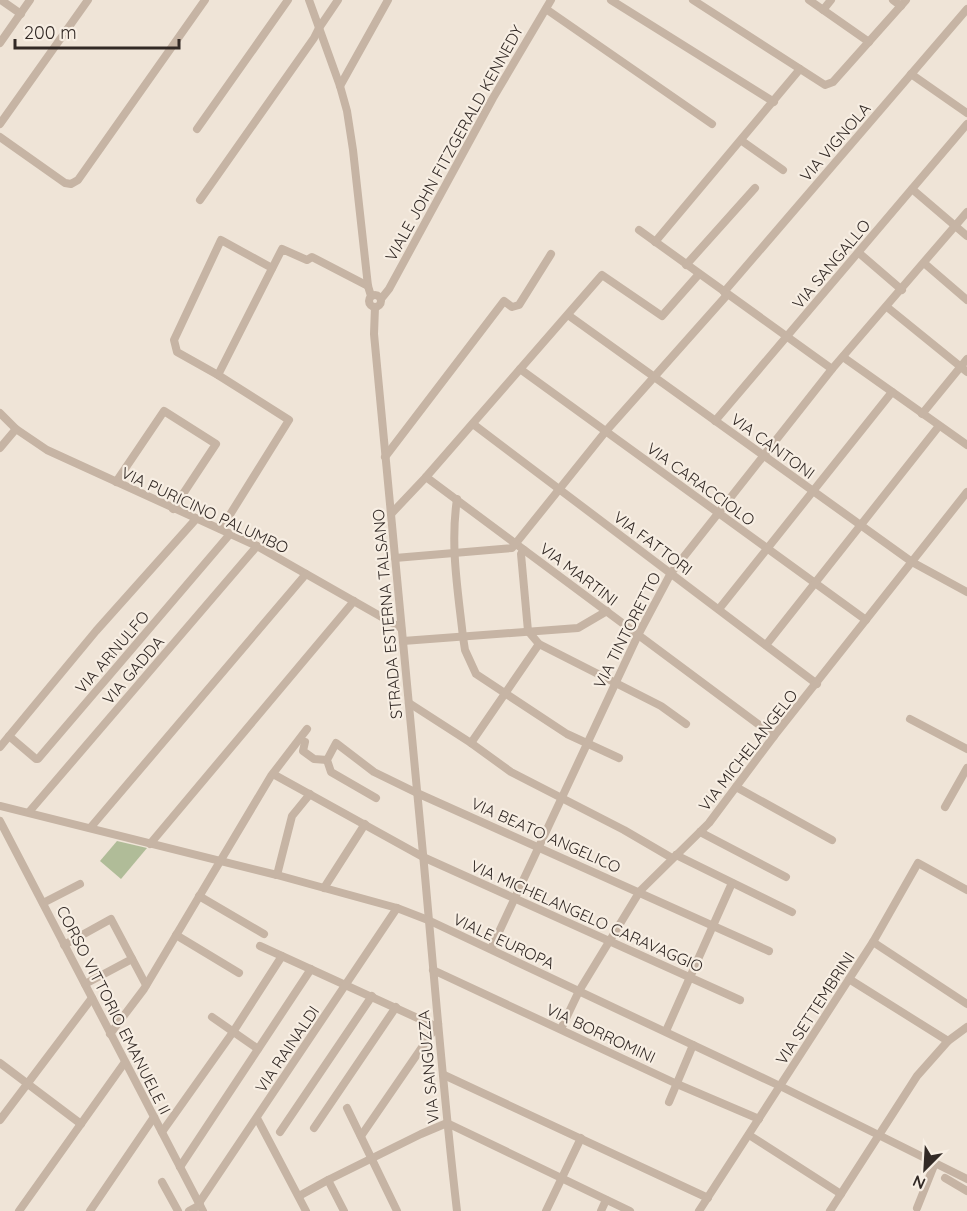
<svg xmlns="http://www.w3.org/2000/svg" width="967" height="1211" font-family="Quicksand,sans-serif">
	<rect width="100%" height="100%" fill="#efe4d7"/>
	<path fill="#b0bc98" d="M117 841 147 848 121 879 100 861Z"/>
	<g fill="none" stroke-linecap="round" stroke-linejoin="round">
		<g stroke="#c6b4a4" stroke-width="8">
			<path d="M1 0 21 14"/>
			<path d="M309 0 340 86 347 111 353 150 368 286 371 296"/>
			<path d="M611 0 774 102"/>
			<path d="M693 0 825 85 833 82 906 0"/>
			<path d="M809 0 869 42"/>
			<path d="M893 0 901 6"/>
			<path d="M546 9 712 124"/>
			<path d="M823 10 831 0"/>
			<path d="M0 43 30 0"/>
			<path d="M911 74 967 113"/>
			<path d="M340 86 388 0"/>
			<path d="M0 124 88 0"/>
			<path d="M197 129 288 0"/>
			<path d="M0 137 65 183 71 184 78 180 205 0"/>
			<path d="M742 141 783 170"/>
			<path d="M912 189 967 236"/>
			<path d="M200 200 314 38 319 28 338 0"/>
			<path d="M639 230 832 369"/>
			<path d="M655 242 800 69"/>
			<path d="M859 253 902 290"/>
			<path d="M924 263 967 300"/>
			<path d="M686 265 755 188"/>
			<path d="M724 292 967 9"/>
			<circle cx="375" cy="301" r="6"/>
			<path d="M381 299 389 289 493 98 551 0"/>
			<path d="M375 307 374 334C390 507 407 681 423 854 434 973 443 1092 457 1211"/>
			<path d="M887 307 967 372"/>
			<path d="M568 315 912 562 967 592"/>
			<path d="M843 357 967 445"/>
			<path d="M520 369 866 620"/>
			<path d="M218 375 282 249 307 260 312 257 368 286"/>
			<path d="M0 413 16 429 47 450 257 546 401 628"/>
			<path d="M922 414 967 359"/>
			<path d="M715 421 967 124"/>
			<path d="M473 424 817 684"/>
			<path d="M0 448 16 429"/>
			<path d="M385 457 504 301 512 307 519 305 551 254"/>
			<path d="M426 477 774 736"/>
			<path d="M116 482 164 411 216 444 173 509"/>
			<path d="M457 499C450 546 458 591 463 637L465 650 476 674 567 734 619 758"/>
			<path d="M391 514 426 477 602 275 662 316 699 274"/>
			<path d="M221 529 289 420 218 375 177 352 174 340 221 240 272 268"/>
			<path d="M524 550 521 554 528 631 539 644 661 706 686 724"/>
			<path d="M395 558 512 548 606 431 727 295"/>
			<path d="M719 609 892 392"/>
			<path d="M403 641 578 628 607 611"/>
			<path d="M766 645 939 426"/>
			<path d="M409 703 471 743 511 772 624 830 672 858"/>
			<path d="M910 719 967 749"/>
			<path d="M9 736 36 759H38L230 534"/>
			<path d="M305 742 303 751 314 759 327 760"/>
			<path d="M471 743 539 644"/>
			<path d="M0 747 96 631 196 519"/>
			<path d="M273 774 423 857 740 1000"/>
			<path d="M736 787 832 840"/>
			<path d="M376 798 331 772 327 760 336 743 374 772 417 793 769 951"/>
			<path d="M0 806 277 875 397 908 428 920 780 1086 967 1179"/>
			<path d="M945 807 967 768"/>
			<path d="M29 812 257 546"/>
			<path d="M0 821 203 1211"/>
			<path d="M91 827 306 574"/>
			<path d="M700 832 786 877"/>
			<path d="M150 844 354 601"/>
			<path d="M676 855 792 912"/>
			<path d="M277 875 292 816 310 794"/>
			<path d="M324 888 365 824"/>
			<path d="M199 896 264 934"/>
			<path d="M43 903 80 884"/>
			<path d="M176 935 239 973"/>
			<path d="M873 942 967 1004"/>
			<path d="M64 945 111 919 146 985"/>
			<path d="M260 946 435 1026"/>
			<path d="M491 949 638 635 671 573 832 369 967 212"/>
			<path d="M433 970 677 1084 759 1119"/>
			<path d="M849 979 948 1041"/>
			<path d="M85 984 132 959"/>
			<path d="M212 1017 258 1049"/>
			<path d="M561 1029 579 991 640 891 709 823 774 736 967 492"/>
			<path d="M666 1031 732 883"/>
			<path d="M110 1034 144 989 271 776 307 729"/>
			<path d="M0 1063 81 1124"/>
			<path d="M444 1075 708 1198"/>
			<path d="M669 1102 693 1045"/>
			<path d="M347 1108 397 1211"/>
			<path d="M257 1118 306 1211"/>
			<path d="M0 1120 92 998"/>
			<path d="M314 1128 396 1007"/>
			<path d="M162 1132 233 1032 282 956"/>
			<path d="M280 1132 372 996"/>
			<path d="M749 1135 841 1194"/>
			<path d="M361 1136 438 1024"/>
			<path d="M180 1167 311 969"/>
			<path d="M945 1178 967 1191"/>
			<path d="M328 1180 421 1134 447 1123 630 1211"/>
			<path d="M162 1182 178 1211"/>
			<path d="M299 1196 328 1180 344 1211"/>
			<path d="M199 1203 397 908"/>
			<path d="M917 1208 935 1163"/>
			<path d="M19 1211 125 1062"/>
			<path d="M90 1211 154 1117"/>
			<path d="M189 1211 200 1205"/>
			<path d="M546 1211 581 1138"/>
			<path d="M601 1211 606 1200"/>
			<path d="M699 1211 873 942 918 863 967 890"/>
			<path d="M830 1211 917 1076 948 1041 967 1027"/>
		</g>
	</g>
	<g text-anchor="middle" stroke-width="4.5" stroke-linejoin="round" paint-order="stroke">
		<g font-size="16" fill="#322925" stroke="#f7eee3">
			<text transform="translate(835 142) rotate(-49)" y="6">VIA VIGNOLA</text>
			<text transform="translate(454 143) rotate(-61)" y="6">VIALE JOHN FITZGERALD KENNEDY</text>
			<text transform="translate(831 264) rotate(-50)" y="6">VIA SANGALLO</text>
			<text transform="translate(773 446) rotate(36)" y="6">VIA CANTONI</text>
			<text transform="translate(701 484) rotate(36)" y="6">VIA CARACCIOLO</text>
			<text transform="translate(205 510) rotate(25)" y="6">VIA PURICINO PALUMBO</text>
			<text transform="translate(653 543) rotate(37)" y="6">VIA FATTORI</text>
			<text transform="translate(579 574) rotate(37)" y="6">VIA MARTINI</text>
			<text transform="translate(387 614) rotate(-95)" y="6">STRADA ESTERNA TALSANO</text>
			<text transform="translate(627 630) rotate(-63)" y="6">VIA TINTORETTO</text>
			<text transform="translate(112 652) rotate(-49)" y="6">VIA ARNULFO</text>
			<text transform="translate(133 670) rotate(-49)" y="6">VIA GADDA</text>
			<text transform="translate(748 750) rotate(-52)" y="6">VIA MICHELANGELO</text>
			<text transform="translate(546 835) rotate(24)" y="6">VIA BEATO ANGELICO</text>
			<text transform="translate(587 916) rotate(24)" y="6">VIA MICHELANGELO CARAVAGGIO</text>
			<text transform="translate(504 941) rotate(25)" y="6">VIALE EUROPA</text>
			<text transform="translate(815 1008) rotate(-57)" y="6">VIA SETTEMBRINI</text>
			<text transform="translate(114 1010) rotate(63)" y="6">CORSO VITTORIO EMANUELE II</text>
			<text transform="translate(601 1033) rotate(25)" y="6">VIA BORROMINI</text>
			<text transform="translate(287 1049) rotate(-56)" y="6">VIA RAINALDI</text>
			<text transform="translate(428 1067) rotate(-95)" y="6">VIA SANGUZZA</text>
		</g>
	</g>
	<g transform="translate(925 1169) rotate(204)" stroke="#f7eee3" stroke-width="4.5" paint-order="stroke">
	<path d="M0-4.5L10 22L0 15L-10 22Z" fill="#322925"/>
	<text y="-9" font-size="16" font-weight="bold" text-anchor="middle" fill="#322925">N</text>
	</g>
	<path d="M15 39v9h164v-9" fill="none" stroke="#322925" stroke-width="3"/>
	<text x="24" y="39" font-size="18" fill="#322925" stroke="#f7eee3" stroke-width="4.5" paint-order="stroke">200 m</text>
</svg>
